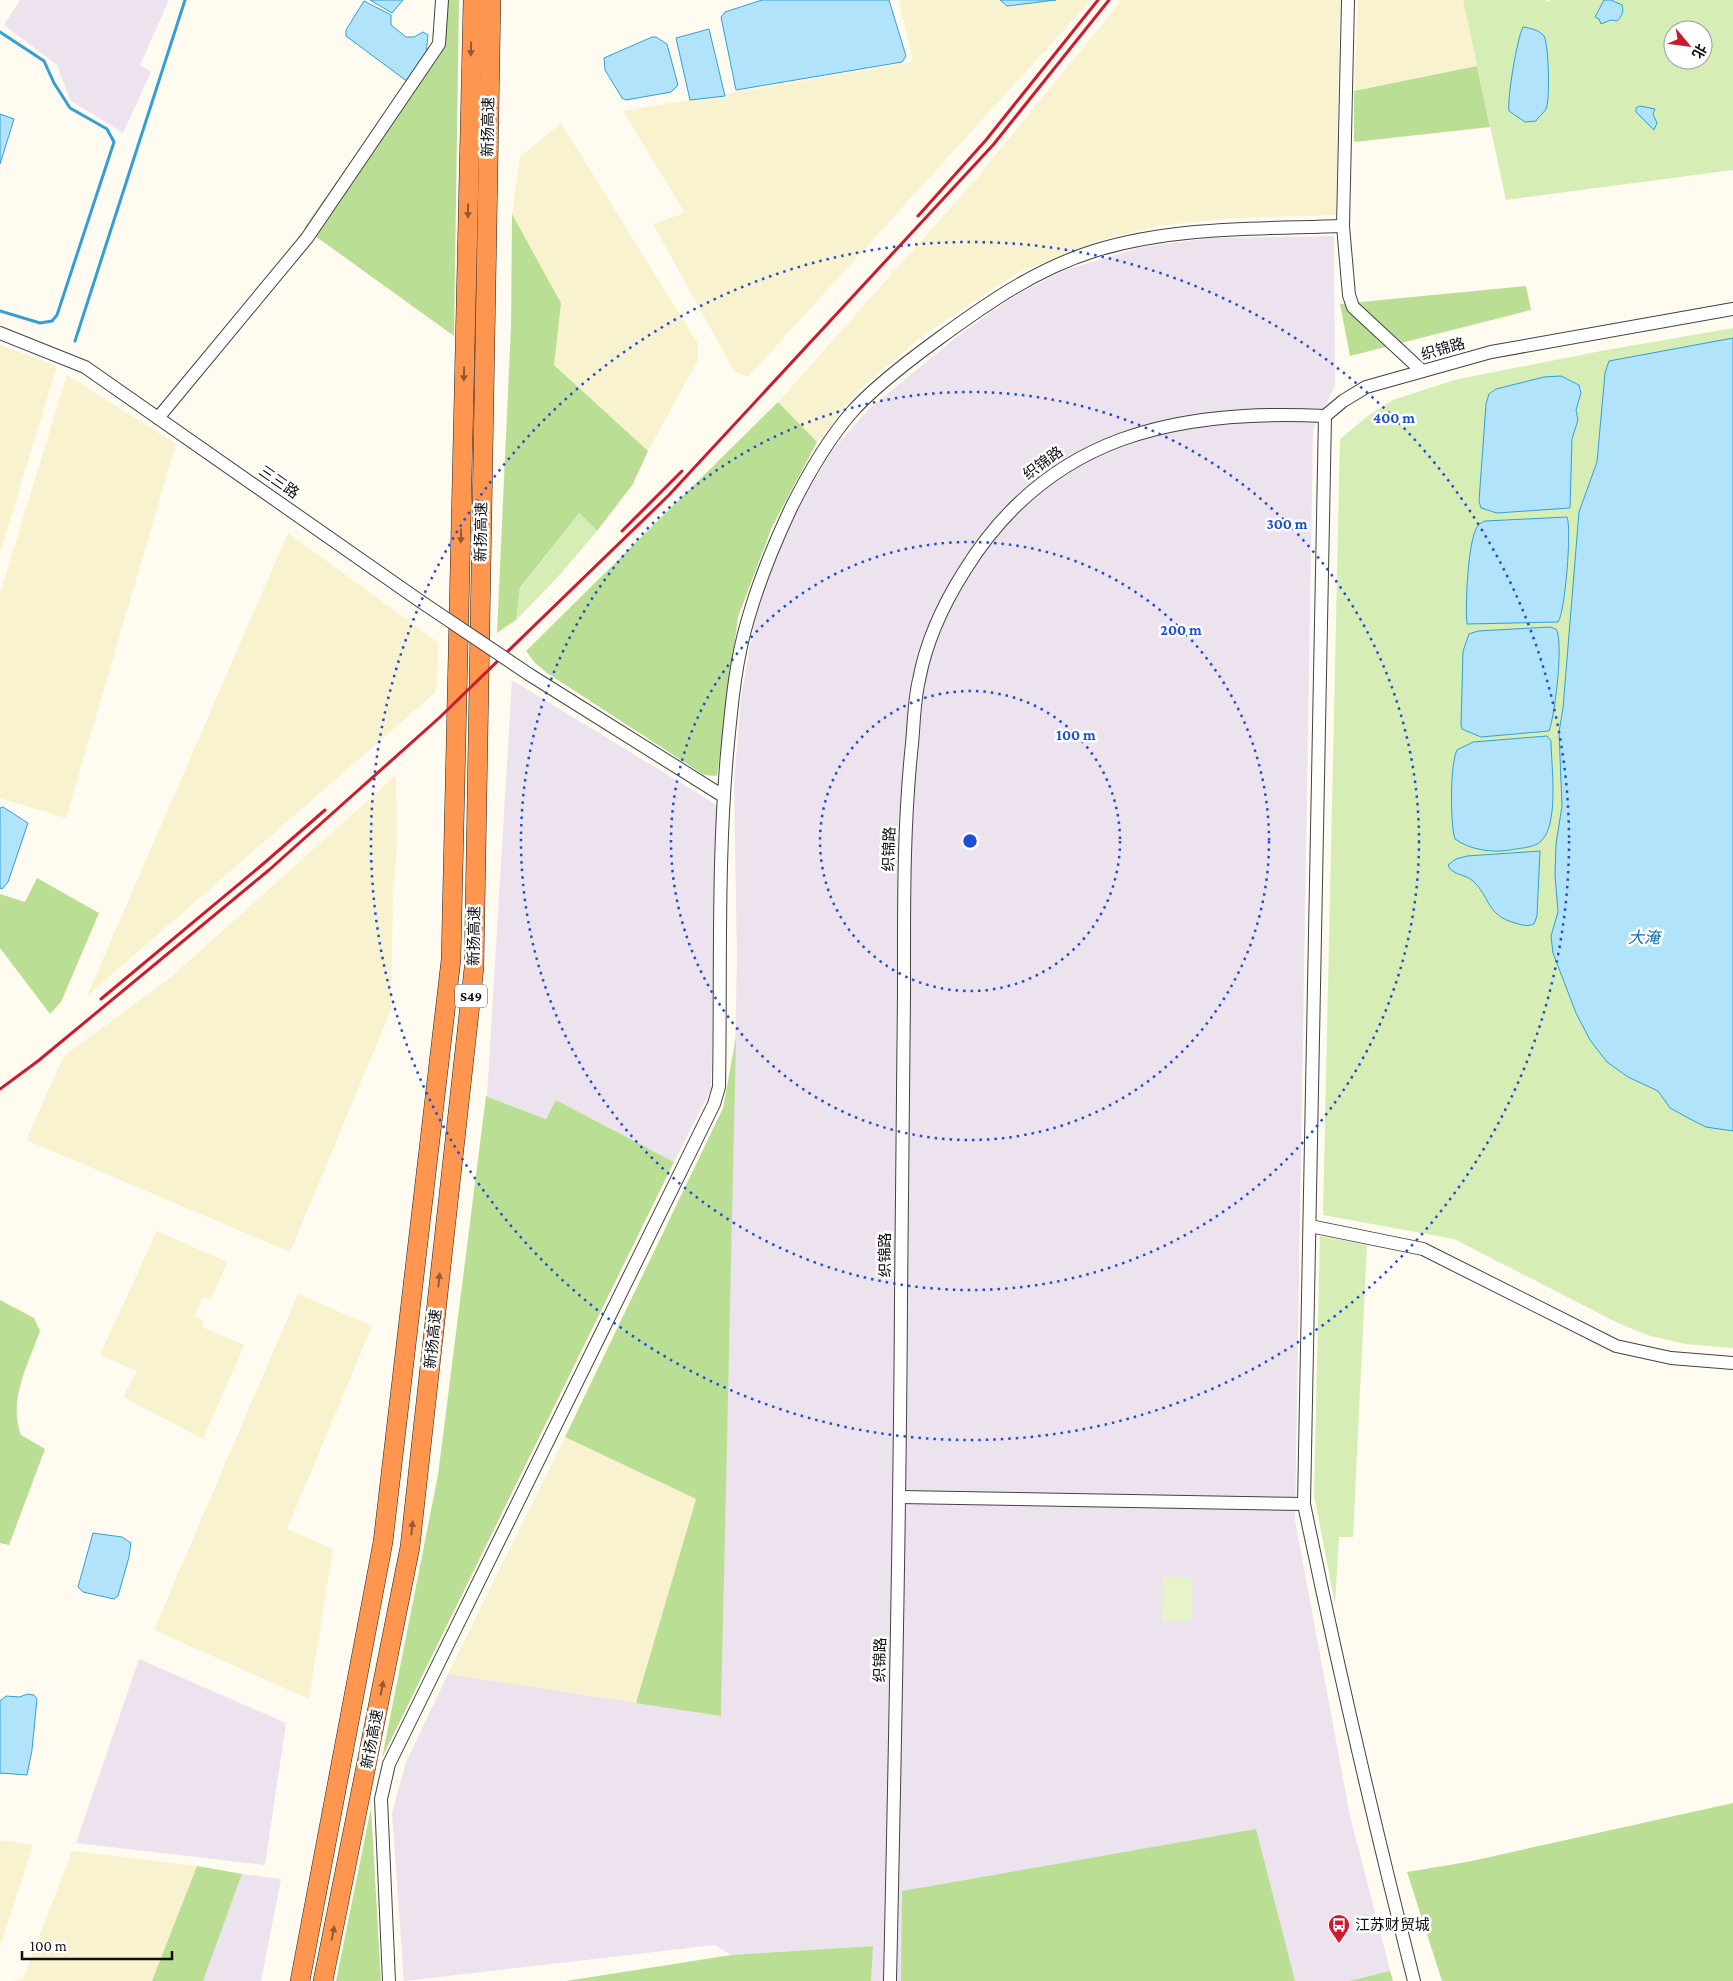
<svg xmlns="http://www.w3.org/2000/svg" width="1733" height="1981" font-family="'Crimson Pro','Noto Sans SC',serif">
	<rect width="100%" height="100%" fill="#fffbf1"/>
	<g fill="#ece3ee">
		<path d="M20 0H169L140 65 151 72 123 133 70 100 57 65 4 25Z"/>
		<path d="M1334 236 1335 386 1313 430 1295 1520 1350 1816 1393 1981H871L872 1946 731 1955 715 1945 404 1981 392 1813 406 1762 448 1674 721 1715 737 960 734 783 741 697 756 613 774 557 796 511 831 452 869 409 959 335 1010 299 1062 271 1142 247 1211 238Z"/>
		<path d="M512 680 717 805 711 1089 674 1162 556 1100 546 1119 487 1096Z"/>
		<path d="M139 1659 286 1723 265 1865 76 1843Z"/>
		<path d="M242 1874 281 1879 261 1981H203Z"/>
	</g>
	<g fill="#f8f2ce">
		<path d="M899 0H1091L748 377 734 371 653 224 685 213 623 111 913 62Z"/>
		<path d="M1122 0H1340L1336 215 1233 218 1157 226 1099 241 1015 274 922 336 861 388 817 442 778 402 976 179Z"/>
		<path d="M1358 0H1463L1477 66 1354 91Z"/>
		<path d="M561 123 698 344V360L648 451 553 364 561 303 512 214 520 157Z"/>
		<path d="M0 345 57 366 0 553Z"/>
		<path d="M67 375 176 444 66 818 0 798V594Z"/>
		<path d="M288 533 439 643 436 692 87 996Z"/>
		<path d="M396 775 397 848 393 894 391 1010 290 1252 26 1140 64 1056 171 977Z"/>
		<path d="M157 1231 227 1262 211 1300 203 1297 195 1317 204 1322 202 1327 244 1345 203 1439 123 1397 137 1371 100 1355Z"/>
		<path d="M298 1294 372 1326 287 1529 333 1549 309 1699 154 1630Z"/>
		<path d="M565 1437 696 1499 636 1703 448 1674Z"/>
		<path d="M0 1840 33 1845 0 1947Z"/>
		<path d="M72 1851 197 1866 152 1981H12L23 1979Z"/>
	</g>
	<g fill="#d6edb6" fill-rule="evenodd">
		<path d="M1463 0H1545L1549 2 1550 0H1733V170L1506 200ZM1673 30H1703V60H1673Z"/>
		<path d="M1733 328V1348L1685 1344 1647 1335 1616 1322 1454 1239 1323 1215 1340 439 1368 416 1393 400 1454 380 1601 351Z"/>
		<path d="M579 513 597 531 556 579 516 620 520 589Z"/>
		<path d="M1320 1236 1367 1245 1353 1537H1339L1335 1604 1314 1495Z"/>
	</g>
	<g fill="#badf94">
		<path d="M447 0H459L454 336 304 228 400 91 411 96 444 48Z"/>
		<path d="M1477 66 1490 127 1354 142V91Z"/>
		<path d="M512 214 561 303 554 365 648 451 633 484 597 531 579 513 520 588 516 620 497 633 511 326Z"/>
		<path d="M1526 286 1531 310 1350 356 1340 304Z"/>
		<path d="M778 402 817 442 772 527 738 617 717 776 704 775 547 673 535 663 526 651Z"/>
		<path d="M37 878 99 913 61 1002 50 1014 0 948V894L25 902Z"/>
		<path d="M736 1037 721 1716 636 1703 696 1499 565 1437 723 1108Z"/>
		<path d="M486 1096 546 1119 556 1100 674 1162 382 1758 438 1475Z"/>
		<path d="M0 1300 34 1318 40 1331C28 1365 8 1400 21 1435L45 1449 9 1545 0 1543Z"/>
		<path d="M1733 1803V1981H1442L1407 1872 1467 1862Z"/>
		<path d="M371 1808 381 1981H336Z"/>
		<path d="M1256 1829 1295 1981H901L902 1891Z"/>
		<path d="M197 1866 242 1874 203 1981H152Z"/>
		<path d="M873 1946 871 1981H566L731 1955Z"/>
		<path d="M1390 1971 1393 1981H1350Z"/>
	</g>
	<path fill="#e7f4c9" d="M1163 1577H1192L1191 1621H1162Z"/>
	<g fill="#b1e3fb" stroke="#329fd8">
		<path d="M370 0H403L392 13Z"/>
		<path d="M762 0H889L906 56 902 62 736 90 721 17 725 12Z"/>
		<path d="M1000 0H1056L1007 6Z"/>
		<path d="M1604 0H1611L1622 5C1624 12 1622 16 1617 21L1611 20 1601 24 1599 19 1595 17Z"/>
		<path d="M364 1 391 15V25L406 37H414L423 32 428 35 426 55 408 82 346 36V30Z"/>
		<path d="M1523 27C1530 28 1539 30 1544 36 1549 44 1550 102 1546 109 1543 114 1538 117 1536 121L1525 122 1509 111C1507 98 1517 39 1523 27Z"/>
		<path d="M709 29 725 96 690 100 676 38Z"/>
		<path d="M652 37H656L667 44 678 85 671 92 626 100 622 98 605 70 604 58Z"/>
		<path d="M1640 106 1655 109 1653 114 1657 123 1654 130 1636 112V108Z"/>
		<path d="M0 114 14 119 0 164Z"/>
		<path d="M1733 338V1131L1706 1127 1692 1120 1670 1108 1658 1091 1628 1077 1607 1062 1590 1040 1576 1013 1553 953 1551 936 1558 912 1555 875 1556 844 1562 806 1559 732 1563 708 1579 512 1597 462 1605 373 1609 361Z"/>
		<path d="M1561 376 1579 385 1581 393 1576 410 1578 420 1572 439 1570 508 1497 513 1481 508 1479 501 1486 404 1489 394 1496 389 1544 377Z"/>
		<path d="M1567 517C1572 528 1565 614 1558 622L1467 624C1465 605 1468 545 1476 529 1478 524 1481 523 1485 521Z"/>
		<path d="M1550 627 1556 629C1564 640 1555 716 1549 731L1481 737 1462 729 1461 725 1463 651 1469 634 1478 631Z"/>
		<path d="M1547 736 1551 741C1551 764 1560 826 1540 842 1533 848 1519 848 1510 850 1492 853 1470 850 1455 839 1450 824 1450 763 1457 750L1473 742Z"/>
		<path d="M3 807 28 823 8 882 2 889 0 888V808Z"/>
		<path d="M1540 851 1537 916 1534 924C1527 927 1522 925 1515 923 1486 915 1491 898 1473 881 1465 874 1451 875 1448 865L1456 859 1467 856Z"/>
		<path d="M93 1533 122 1537 131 1543 129 1557 118 1596 114 1599 83 1592 78 1587Z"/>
		<path d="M28 1694 34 1695 37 1699 32 1750 27 1775 0 1773V1701L6 1696 19 1697Z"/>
	</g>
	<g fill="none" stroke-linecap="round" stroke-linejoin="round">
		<g stroke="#329fd8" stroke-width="3">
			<path d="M0 32 44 61 54 83 70 108 107 129 114 142 57 315 52 321 40 323 0 311"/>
			<path d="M75 341 185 0"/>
		</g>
		<g stroke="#424242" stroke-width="14">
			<g id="minor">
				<path d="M1348 0 1343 226 1349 295 1353 307 1422 371"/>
				<path d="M0 333 85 367 420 601"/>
				<path d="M1325 416 1304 1504C1337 1664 1374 1823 1414 1981"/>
				<path d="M158 418 307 238 439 44 442 0"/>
				<path d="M530 675 723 796"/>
				<path d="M1310 1226 1423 1249 1616 1346 1671 1358 1733 1363"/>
				<path d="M900 1497 1304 1504"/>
				<path d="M389 1981 381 1799 389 1764 714 1104 719 1087C721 972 717 857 728 743 732 701 736 659 748 619 759 581 774 544 791 508 808 474 826 442 851 413 872 389 911 359 937 340 986 304 1036 269 1094 251 1174 226 1261 229 1343 226"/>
				<path d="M890 1981C895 1753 900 1526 901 1298 902 1197 903 1095 904 993 904 911 903 827 912 744 914 723 914 701 919 680 926 642 944 603 965 570 1049 435 1176 409 1325 416L1343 401 1366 387 1491 352 1733 309"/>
			</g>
		</g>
		<g stroke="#202020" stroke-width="20">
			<g id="highway">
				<path d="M300 1981 383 1542 451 960 473 0"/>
				<path d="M323 1981 410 1547 474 968 491 0"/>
			</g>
		</g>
		<use href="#minor" stroke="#fff" stroke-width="12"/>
		<use href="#highway" stroke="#ff964f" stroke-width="19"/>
		<g stroke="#cb1b2d" stroke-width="3">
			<path d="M918 216 986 140 1098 0"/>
			<path d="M622 531 682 471"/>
			<path d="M101 999 263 864 325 810"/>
			<path d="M0 1089 38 1061 269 870 439 718 669 495 993 145 1109 0"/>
		</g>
		<g stroke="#424242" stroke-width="14" stroke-linecap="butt">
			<path id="minor-bridge" d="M420 601 530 675"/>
		</g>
		<use href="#minor-bridge" stroke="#fff" stroke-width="12"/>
	</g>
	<defs><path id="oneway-solid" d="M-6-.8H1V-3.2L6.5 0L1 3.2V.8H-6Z" transform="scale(1.25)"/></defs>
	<g fill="#935932">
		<use href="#oneway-solid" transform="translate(471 49) rotate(91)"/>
		<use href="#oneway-solid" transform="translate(468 211) rotate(91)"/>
		<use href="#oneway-solid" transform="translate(464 374) rotate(91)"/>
		<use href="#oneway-solid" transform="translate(461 536) rotate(91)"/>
		<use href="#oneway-solid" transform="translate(439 1280) rotate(-84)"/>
		<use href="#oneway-solid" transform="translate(412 1528) rotate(-84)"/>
		<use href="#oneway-solid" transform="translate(382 1688) rotate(-79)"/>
		<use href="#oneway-solid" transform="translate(333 1933) rotate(-79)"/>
	</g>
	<g fill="none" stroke="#1d4ed8" stroke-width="2.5" stroke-dasharray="2.5 5">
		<circle cx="970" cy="841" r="150"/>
		<circle cx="970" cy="841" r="299"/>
		<circle cx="970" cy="841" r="449"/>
		<circle cx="970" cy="841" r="599"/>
	</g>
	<defs>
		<g id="bus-pin" transform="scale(1.125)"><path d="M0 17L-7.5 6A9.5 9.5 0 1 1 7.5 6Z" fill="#cb1b2d" stroke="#fff"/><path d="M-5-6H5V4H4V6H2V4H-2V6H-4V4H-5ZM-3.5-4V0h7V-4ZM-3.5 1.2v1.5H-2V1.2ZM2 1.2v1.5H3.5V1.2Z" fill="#fff"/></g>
	</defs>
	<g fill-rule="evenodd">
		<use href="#bus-pin" x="1339" y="1925"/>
	</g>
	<g text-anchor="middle" stroke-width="5" stroke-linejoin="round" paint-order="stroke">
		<rect fill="#fff" stroke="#575757" stroke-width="1" x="455" y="984.5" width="32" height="23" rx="4"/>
		<g font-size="14" font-weight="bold" fill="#0f0f0f">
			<text x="471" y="1001">S49</text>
		</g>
		<g font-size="15" fill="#0f0f0f" stroke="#fff">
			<text transform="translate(488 127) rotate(-89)" y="5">新扬高速</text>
			<text transform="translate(1443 349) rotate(-16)" y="5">织锦路</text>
			<text transform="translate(1043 463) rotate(-36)" y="5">织锦路</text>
			<text transform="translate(279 482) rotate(35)" y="5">三三路</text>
			<text transform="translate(481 532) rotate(-89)" y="5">新扬高速</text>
			<text transform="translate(889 849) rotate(-88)" y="5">织锦路</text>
			<text transform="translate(474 936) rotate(-89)" y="5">新扬高速</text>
			<text transform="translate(885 1255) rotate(-90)" y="5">织锦路</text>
			<text transform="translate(433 1339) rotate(-84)" y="5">新扬高速</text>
			<text transform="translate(880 1660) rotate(-89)" y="5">织锦路</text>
			<text transform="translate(372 1739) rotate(-79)" y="5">新扬高速</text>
		</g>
		<g font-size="15" fill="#0f0f0f" stroke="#fff" text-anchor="start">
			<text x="1355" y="1930">江苏财贸城</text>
		</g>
		<g font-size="16" font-style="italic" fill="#0d6fac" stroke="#fff">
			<text x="1644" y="943">大淹</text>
		</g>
	</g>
	<circle cx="970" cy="841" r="8" fill="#1d4ed8" stroke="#fff" stroke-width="2.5"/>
	<g font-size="15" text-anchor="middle" font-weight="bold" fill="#1d4ed8" stroke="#fff" stroke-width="5" stroke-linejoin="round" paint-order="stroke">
		<text x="1394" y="423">400 m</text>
		<text x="1287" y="529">300 m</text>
		<text x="1181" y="635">200 m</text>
		<text x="1076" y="740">100 m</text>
	</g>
	<g transform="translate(1688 45) rotate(119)"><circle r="24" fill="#ffffff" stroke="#9f9f9f"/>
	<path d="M0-4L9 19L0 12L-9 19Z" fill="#cb1b2d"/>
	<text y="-8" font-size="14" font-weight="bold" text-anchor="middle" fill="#0f0f0f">北</text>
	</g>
	<path d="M22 1951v8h150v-8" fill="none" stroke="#0f0f0f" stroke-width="2.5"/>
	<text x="30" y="1951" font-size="15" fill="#0f0f0f" stroke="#ffffff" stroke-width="4" paint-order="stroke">100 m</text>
</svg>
